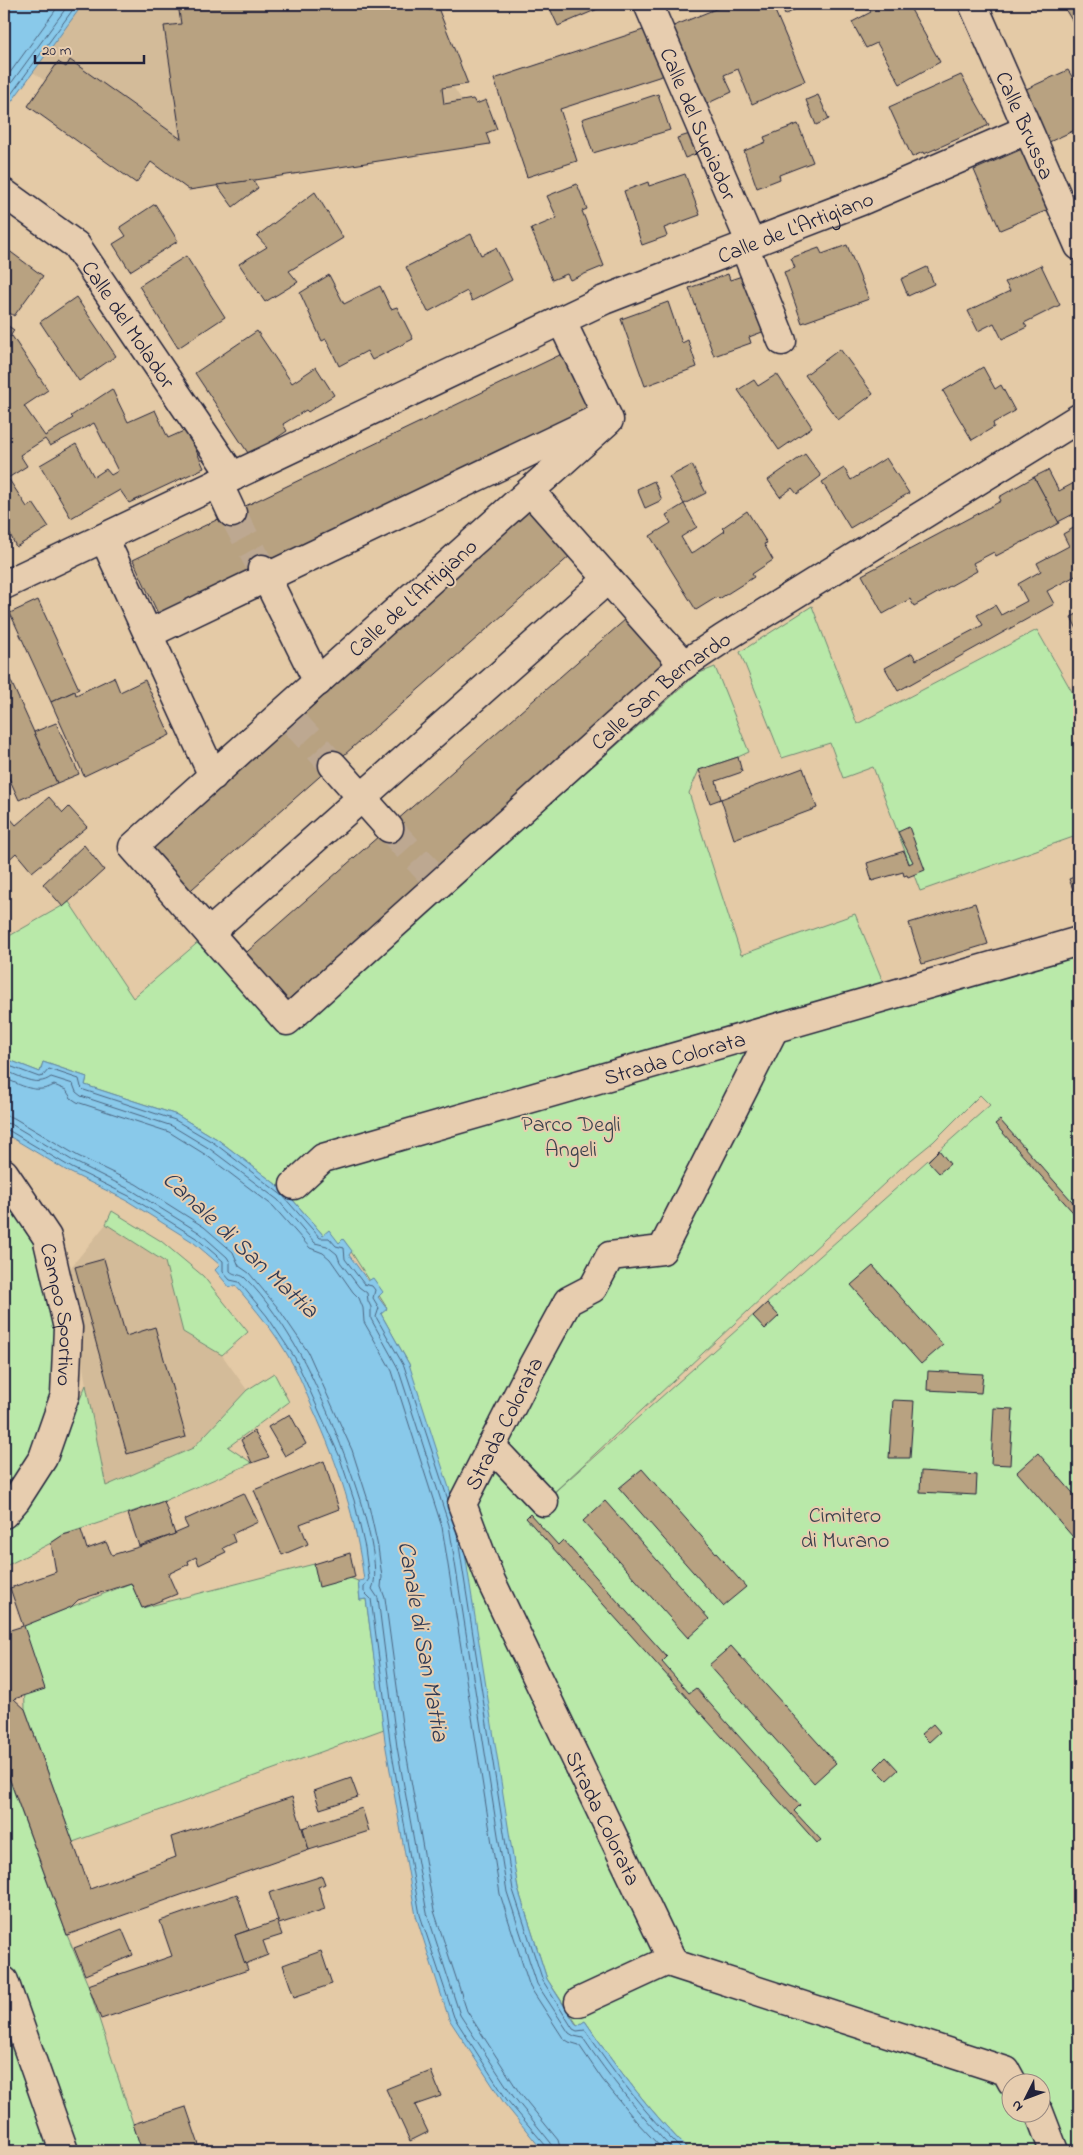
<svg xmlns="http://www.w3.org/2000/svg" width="1083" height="2155" font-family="'Indie Flower',sans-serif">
	<rect width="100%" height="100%" fill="#e4caa6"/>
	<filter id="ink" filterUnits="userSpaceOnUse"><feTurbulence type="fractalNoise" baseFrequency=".02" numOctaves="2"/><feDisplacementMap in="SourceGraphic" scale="10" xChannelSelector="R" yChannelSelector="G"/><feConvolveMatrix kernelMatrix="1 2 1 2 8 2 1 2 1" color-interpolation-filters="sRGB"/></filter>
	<g filter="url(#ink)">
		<g fill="#d3bb99">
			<path d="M83 4H400L490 144 189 190 33 72Z"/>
			<path d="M106 1224 165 1262 183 1332 222 1355 247 1390 193 1448 106 1486 86 1385 67 1272Z"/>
		</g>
		<g fill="#b9e9a9" stroke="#6e8672" fill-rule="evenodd">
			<path d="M812 606 857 724 1037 630 1079 704V835L920 891 873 767 843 778 830 743 782 758 740 652Z"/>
			<path d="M715 667 749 752 738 757 699 770 689 793 741 955 855 914 884 984 1079 930V2151H690C650 2112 617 2068 585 2021L578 2026 547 1979 518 1889 497 1766 409 1364 381 1314 387 1308 343 1239 339 1243 323 1235 286 1192 217 1139 177 1115 85 1085 87 1077 43 1062 40 1072 4 1058V939L69 902 133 998 209 933 293 1032 697 674ZM980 1095 990 1105 551 1495 901 1168 933 1142ZM1010 2082H1040V2112H1010Z"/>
			<path d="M4 1194 24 1222 40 1253 56 1326V1373L37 1453 4 1501Z"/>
			<path d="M112 1211 161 1241 203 1276 248 1332 222 1355 183 1332 165 1262 106 1224Z"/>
			<path d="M274 1373 289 1402 228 1447 252 1463 164 1501 63 1535 51 1543 4 1567V1529L47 1476 86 1385 106 1486 193 1448 247 1390Z"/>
			<path d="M314 1564 358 1581 360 1600 366 1599 384 1729 73 1842 25 1709 23 1626 131 1583 142 1608Z"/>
			<path d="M4 1765 67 1935 88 1985 142 2151H67L4 1959Z"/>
			<path d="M4 2013 53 2151H4Z"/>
		</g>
		<g fill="#89c9ea" stroke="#6086a4">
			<path d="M4 4H83L4 112Z"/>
			<path d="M4 1058 40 1072 43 1062 87 1077 85 1085 177 1115 217 1139 286 1192 323 1235 329 1230 339 1243 343 1239 352 1251 349 1255 368 1281 373 1278 383 1292 378 1297 387 1309 381 1314 409 1364 460 1522 518 1889 547 1979 577 2026 585 2021C617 2068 650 2112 690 2151H543L504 2103 449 2019 416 1916 386 1748 366 1599 360 1600 358 1581 364 1580C356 1518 339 1466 313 1409 306 1393 300 1376 291 1361 276 1333 255 1309 235 1285L230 1288 215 1270 220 1265 193 1242 126 1200 69 1172 4 1133Z"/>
		</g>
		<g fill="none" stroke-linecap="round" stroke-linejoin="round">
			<g stroke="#4b6581" stroke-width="1">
				<path d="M4 81 60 4"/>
				<path d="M4 93 69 4"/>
				<path d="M4 104 77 4"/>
				<path d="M4 1064 39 1077 43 1076 49 1069 79 1079 81 1087 84 1090 175 1120 214 1143 283 1196 320 1238H329L336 1246 344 1248 345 1259 364 1284 372 1286 375 1290 373 1298 379 1308 376 1317 404 1366 448 1500"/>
				<path d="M4 1070C20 1076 36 1088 51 1077L73 1084 76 1092 81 1096 172 1126 210 1149 278 1200 315 1243 327 1246 337 1254 340 1262 359 1287 367 1293 368 1301 371 1307V1319L398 1368 449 1525 507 1892 537 1984 569 2033 574 2036 583 2038C610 2078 640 2115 674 2151"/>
				<path d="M4 1078C21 1085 36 1095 54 1085L66 1090 71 1098 77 1102 169 1132 206 1155 273 1206 310 1248 323 1253 330 1259 353 1292 359 1298 363 1308 364 1322 392 1371 442 1527 500 1894 530 1987 563 2038 569 2042 579 2045 602 2079 636 2121 664 2151"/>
				<path d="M4 1115 14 1118 78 1156 136 1184 204 1227 233 1252 239 1266 249 1273 278 1308 308 1352 352 1450 367 1497 378 1547 382 1577 381 1587 385 1598 405 1746 434 1911 467 2011 519 2092 558 2140 561 2151"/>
				<path d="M4 1123 11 1124 75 1162 133 1191 200 1233 227 1257 230 1262V1271C234 1275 239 1274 244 1277 266 1298 285 1328 300 1354 322 1392 389 1552 372 1589L378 1598 397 1747 427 1913 460 2015 513 2096 551 2143 553 2151"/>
				<path d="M4 1129 8 1130 72 1168 129 1196 196 1238 223 1261V1272L230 1280 239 1282 267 1316 295 1358 339 1455 354 1500 365 1548 369 1579 364 1586V1592L371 1599 391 1748 420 1915 454 2017 507 2100 546 2146 547 2151"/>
				<path d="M457 1533 513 1890 543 1981 573 2029 577 2031 585 2030C615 2073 645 2114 683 2151"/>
			</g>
		</g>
		<g fill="#b8a281" stroke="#22223b">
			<path d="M136 4H163L162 8Z"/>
			<path d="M178 4H427L429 10 438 8 468 84 442 88 444 104 473 99 476 104 486 100 497 129 486 133 490 144 189 190 151 162 136 183 28 106 58 62 66 67 70 60 181 139 164 26 181 24Z"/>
			<path d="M548 4H606L607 5 558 26Z"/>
			<path d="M728 4H742L743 6 747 4 748 7 757 4H772L805 81 752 104 738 69 724 75 732 92 704 105 671 27Z"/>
			<path d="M772 4H793L796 9 785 15 780 4 774 6Z"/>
			<path d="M793 4H808L796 9Z"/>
			<path d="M879 4H908L940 62 900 84 877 43 866 48 852 22 871 12 869 9Z"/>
			<path d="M1062 4H1079V32Z"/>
			<path d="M649 28 668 74 560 109 577 161 527 177 494 79Z"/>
			<path d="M1068 70 1079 88V133L1077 129 1047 143 1024 90Z"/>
			<path d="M961 75 989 125 924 154 923 152 912 157 889 107Z"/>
			<path d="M658 94 670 130 593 153 582 119Z"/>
			<path d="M818 95 829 119 816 125 806 100Z"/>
			<path d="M798 124 813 162 779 175 780 179 757 188 744 151 766 142 764 137Z"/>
			<path d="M693 133 701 152 685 158 677 138Z"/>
			<path d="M1022 149 1048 210 1000 230 974 170Z"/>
			<path d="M685 174 700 215 664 228 667 236 642 245 624 191 648 182 649 186Z"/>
			<path d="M253 180 258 188 233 207 217 185Z"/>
			<path d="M577 184 587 209 582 211 604 266 570 280 567 274 552 280 531 229 557 218 547 196Z"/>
			<path d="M315 192 343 238 289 271 298 282 265 302 239 264 267 247 257 236Z"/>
			<path d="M155 204 178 241 130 271 113 244 126 236 120 227Z"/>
			<path d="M471 234 481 255 496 248 512 280 472 301 467 291 428 312 406 267Z"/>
			<path d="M847 245 869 299 802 323 784 272 795 268 791 258 819 248 822 254Z"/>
			<path d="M4 247 43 276 14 316 4 309Z"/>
			<path d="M186 256 225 317 178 348 139 286Z"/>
			<path d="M1041 265 1060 305 1024 323 1027 327 1002 339 994 323 978 331 968 311 1010 291 1005 282Z"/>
			<path d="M927 267 934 284 908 296 901 279Z"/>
			<path d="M728 274 730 280 745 275 765 331 749 337 751 343 714 356 689 288Z"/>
			<path d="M329 275 344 304 380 286 391 309 397 307 413 339 372 360 367 351 339 366 326 339 322 341 300 293Z"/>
			<path d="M76 297 116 356 79 381 40 322Z"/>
			<path d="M668 302 682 343 688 340 697 367 645 386 621 319Z"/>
			<path d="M4 323 14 330 10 337 12 336 48 390 24 406 45 436 73 418 71 416 112 389 128 422 155 410 168 438 186 430 197 447 195 448 204 468 129 503 120 490 71 518 40 465 76 444 94 477 106 469 111 475 118 471 94 423 50 446 45 439 20 455 27 466 8 478 27 507 33 503 49 527 16 547 10 534 4 537Z"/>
			<path d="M257 331 292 383 316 367 334 395 308 412 306 410 283 424 287 431 250 456 195 373Z"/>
			<path d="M840 349 873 394 838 420 805 375Z"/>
			<path d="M566 352 593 410 160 618 133 560Z"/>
			<path d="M983 367 995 389 1001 385 1015 411 993 423 994 427 972 440 943 391Z"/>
			<path d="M777 374 812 427 779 450 738 390 754 380 758 386Z"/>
			<path d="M805 454 821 476 797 494 792 488 780 497 768 480Z"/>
			<path d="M886 458 909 493 850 528 822 482 844 468 851 480Z"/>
			<path d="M692 465 706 493 684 504 669 477Z"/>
			<path d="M1048 470 1059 491 1074 483 1079 493V511L1058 522 1034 477Z"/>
			<path d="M1034 477 1059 523 996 556 994 552 973 563 977 571 914 606 910 599 883 614 862 575 1001 501 999 497Z"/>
			<path d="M654 481 662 500 645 508 637 489Z"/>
			<path d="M684 504 697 527 681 537 691 554 725 531 722 528 747 511 767 543 764 544 773 560 752 574 754 577 719 599 717 597 696 610 650 536 671 523 666 515Z"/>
			<path d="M529 508 571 555 184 896 142 848Z"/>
			<path d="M1077 526 1079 530V574L1047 591 1054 604 898 691 885 668 912 653 916 660 983 625 977 615 995 605 1001 615 1027 601 1018 584 1041 571 1037 563 1069 546 1063 534Z"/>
			<path d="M38 600 79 689 51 702 10 613Z"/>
			<path d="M1079 613V633L1071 617Z"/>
			<path d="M626 619 667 666 282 1005 240 958Z"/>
			<path d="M4 666 57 783 19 800 4 767Z"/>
			<path d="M114 677 120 692 145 680 170 735 84 776 51 702 75 691 76 695Z"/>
			<path d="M56 723 79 774 57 783 34 732Z"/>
			<path d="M738 757 742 772 716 781 721 799 803 768 817 808 734 839 721 799 710 803 699 770Z"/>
			<path d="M49 797 63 813 69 807 87 827 32 872 16 853 4 864V811L16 825Z"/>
			<path d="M909 827 925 870 908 877 907 875 904 876 903 872 872 881 867 863 904 851 909 864 913 862 898 832Z"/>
			<path d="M84 845 104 870 63 907 43 884Z"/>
			<path d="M1079 875V905L1069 879Z"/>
			<path d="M975 903 988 944 922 964 909 923Z"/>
			<path d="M1000 1120 1079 1209V1219L995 1124Z"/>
			<path d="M939 1150 950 1164 939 1173 928 1161Z"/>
			<path d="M104 1259 126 1336 155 1327 186 1437 127 1454 75 1267Z"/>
			<path d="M873 1266 943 1345 921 1364 851 1285Z"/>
			<path d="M767 1303 779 1316 765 1329 753 1316Z"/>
			<path d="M928 1371 983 1374 981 1393 927 1390Z"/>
			<path d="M893 1400 914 1401 910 1458H889Z"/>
			<path d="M994 1408 1013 1409 1010 1465 991 1464Z"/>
			<path d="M290 1414 306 1444 285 1456 268 1427Z"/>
			<path d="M254 1431 269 1457 252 1463 241 1440Z"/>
			<path d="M1038 1453 1079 1500V1544L1017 1472Z"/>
			<path d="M324 1461 339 1509 300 1524 308 1544 282 1555 254 1490Z"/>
			<path d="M642 1469 746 1587 723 1606 619 1488Z"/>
			<path d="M921 1471 977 1475 976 1495 920 1492Z"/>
			<path d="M244 1493 258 1522 232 1534 235 1542 223 1548 226 1552 199 1565 196 1557 188 1561 189 1564 168 1574 177 1594 142 1608 131 1583 78 1600 71 1607 24 1626 45 1689 14 1699 25 1709 90 1889 176 1857 171 1837 292 1797 309 1850 67 1935 4 1764V1632L23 1626 10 1588 56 1572 51 1543 63 1535 81 1530 87 1549 106 1542 112 1555 155 1542 188 1528 184 1520Z"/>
			<path d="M164 1501 175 1534 139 1546 128 1514Z"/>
			<path d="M605 1501 709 1619 688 1638 583 1521Z"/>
			<path d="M530 1514 558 1545 563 1540 667 1657 662 1662 689 1693 696 1688 800 1805 794 1811 821 1840 817 1843 526 1518Z"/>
			<path d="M350 1553 355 1577 319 1587 314 1564Z"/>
			<path d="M731 1646 836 1763 814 1783 709 1665Z"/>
			<path d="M933 1724 940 1732 929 1742 921 1734Z"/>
			<path d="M886 1757 898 1770 887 1780 875 1768Z"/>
			<path d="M351 1778 358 1797 320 1809 314 1791Z"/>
			<path d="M362 1808 369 1831 309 1850 303 1828Z"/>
			<path d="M322 1876 325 1884 318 1887 325 1909 279 1924 269 1893Z"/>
			<path d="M237 1894 249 1930 235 1935 248 1970 101 2019 88 1985 172 1956 160 1921Z"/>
			<path d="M277 1921 282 1935 263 1941 268 1955 245 1964 235 1935Z"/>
			<path d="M122 1929 133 1955 85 1975 74 1948Z"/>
			<path d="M321 1951 332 1984 294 1997 283 1965Z"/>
			<path d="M431 2071 441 2096 415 2105 428 2132 410 2141 386 2089Z"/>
			<path d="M186 2107 201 2151H142L133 2124Z"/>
		</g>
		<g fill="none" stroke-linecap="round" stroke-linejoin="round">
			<g stroke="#bda891" stroke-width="28" stroke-dasharray="28 14" stroke-linecap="butt">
				<path d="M232 513 262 569"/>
				<path d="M290 718 333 765"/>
				<path d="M389 828 431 874"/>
			</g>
			<g stroke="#22223b" stroke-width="31">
				<g id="street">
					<path id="s1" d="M648 4 751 244"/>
					<path id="s2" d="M973 4 1079 246"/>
					<path id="s3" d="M4 193 76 245 233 477"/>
					<path d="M744 246 782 341"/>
					<path id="s4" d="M561 320 609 420 133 847 287 1021 679 668 724 638 1079 418"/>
					<path d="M218 483 232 513"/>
					<path d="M530 491 684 665"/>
					<path d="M104 538 213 776"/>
					<path d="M262 569 318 682"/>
					<path id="s5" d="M4 585 604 300 861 201 1026 130"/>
					<path d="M148 634 598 419"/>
					<path d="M333 765 389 828"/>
					<path d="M209 933 608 579"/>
					<path id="s6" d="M774 1029 662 1250 610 1256 593 1288 568 1301 532 1367 462 1504 491 1581 674 1964 1006 2071 1012 2082"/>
					<path id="s7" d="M4 1173 47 1237 68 1328 65 1395 43 1458 16 1500 4 1514"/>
					<path id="s8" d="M294 1185 323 1158 1079 941"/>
					<path d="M491 1446 544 1502"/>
					<path d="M4 1981 64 2151"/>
					<path d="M579 2002 672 1959"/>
					<path d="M1039 2112 1054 2151"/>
				</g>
			</g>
			<use href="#street" stroke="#e7cdaf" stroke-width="28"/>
		</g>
	</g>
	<g text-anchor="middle" stroke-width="4" stroke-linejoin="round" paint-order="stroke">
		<g font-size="22" fill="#22223b" stroke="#e7cdaf">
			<text dy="8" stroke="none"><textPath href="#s1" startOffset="130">Calle del Supiador</textPath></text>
			<text dy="8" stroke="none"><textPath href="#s2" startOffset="132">Calle Brussa</textPath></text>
			<text dy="8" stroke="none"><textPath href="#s5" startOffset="869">Calle de L'Artigiano</textPath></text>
			<text dy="8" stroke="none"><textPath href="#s3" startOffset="184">Calle del Molador</textPath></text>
			<text transform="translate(412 597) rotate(-42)" y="8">Calle de L'Artigiano</text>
			<text dy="8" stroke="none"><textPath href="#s4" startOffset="1482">Calle San Bernardo</textPath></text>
			<text dy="8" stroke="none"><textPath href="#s8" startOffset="405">Strada Colorata</textPath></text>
			<text dy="8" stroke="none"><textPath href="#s7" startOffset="156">Campo Sportivo</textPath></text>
			<text transform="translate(503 1423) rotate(-63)" y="8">Strada Colorata</text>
			<text dy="8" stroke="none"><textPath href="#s6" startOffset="938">Strada Colorata</textPath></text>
		</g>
		<g font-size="22" fill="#39404c" stroke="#e7cdaf">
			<text x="571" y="1131">Parco Degli<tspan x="571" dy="25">Angeli</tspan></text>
			<text x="845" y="1522">Cimitero<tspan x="845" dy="25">di Murano</tspan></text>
		</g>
		<g font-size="24" font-style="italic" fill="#313b55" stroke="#e7cdaf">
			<text transform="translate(241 1244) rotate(43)" y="8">Canale di San Mattia</text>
			<text transform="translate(424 1641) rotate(80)" y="8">Canale di San Mattia</text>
		</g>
	</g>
	<rect width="1083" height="2155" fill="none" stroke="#e7cdaf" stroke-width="20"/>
	<rect x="10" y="10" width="1063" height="2135" fill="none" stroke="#22223b" stroke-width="2" filter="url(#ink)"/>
	<g transform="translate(1026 2098) rotate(228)"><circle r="24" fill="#e7cdaf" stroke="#988981"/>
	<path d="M0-4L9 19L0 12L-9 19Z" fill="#22223b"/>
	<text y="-8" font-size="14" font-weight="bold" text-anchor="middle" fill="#22223b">N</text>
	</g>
	<path d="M35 55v8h109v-8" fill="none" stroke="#22223b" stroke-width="2.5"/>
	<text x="42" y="55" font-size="15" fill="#22223b" stroke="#e7cdaf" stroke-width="4" paint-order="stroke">20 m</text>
</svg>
